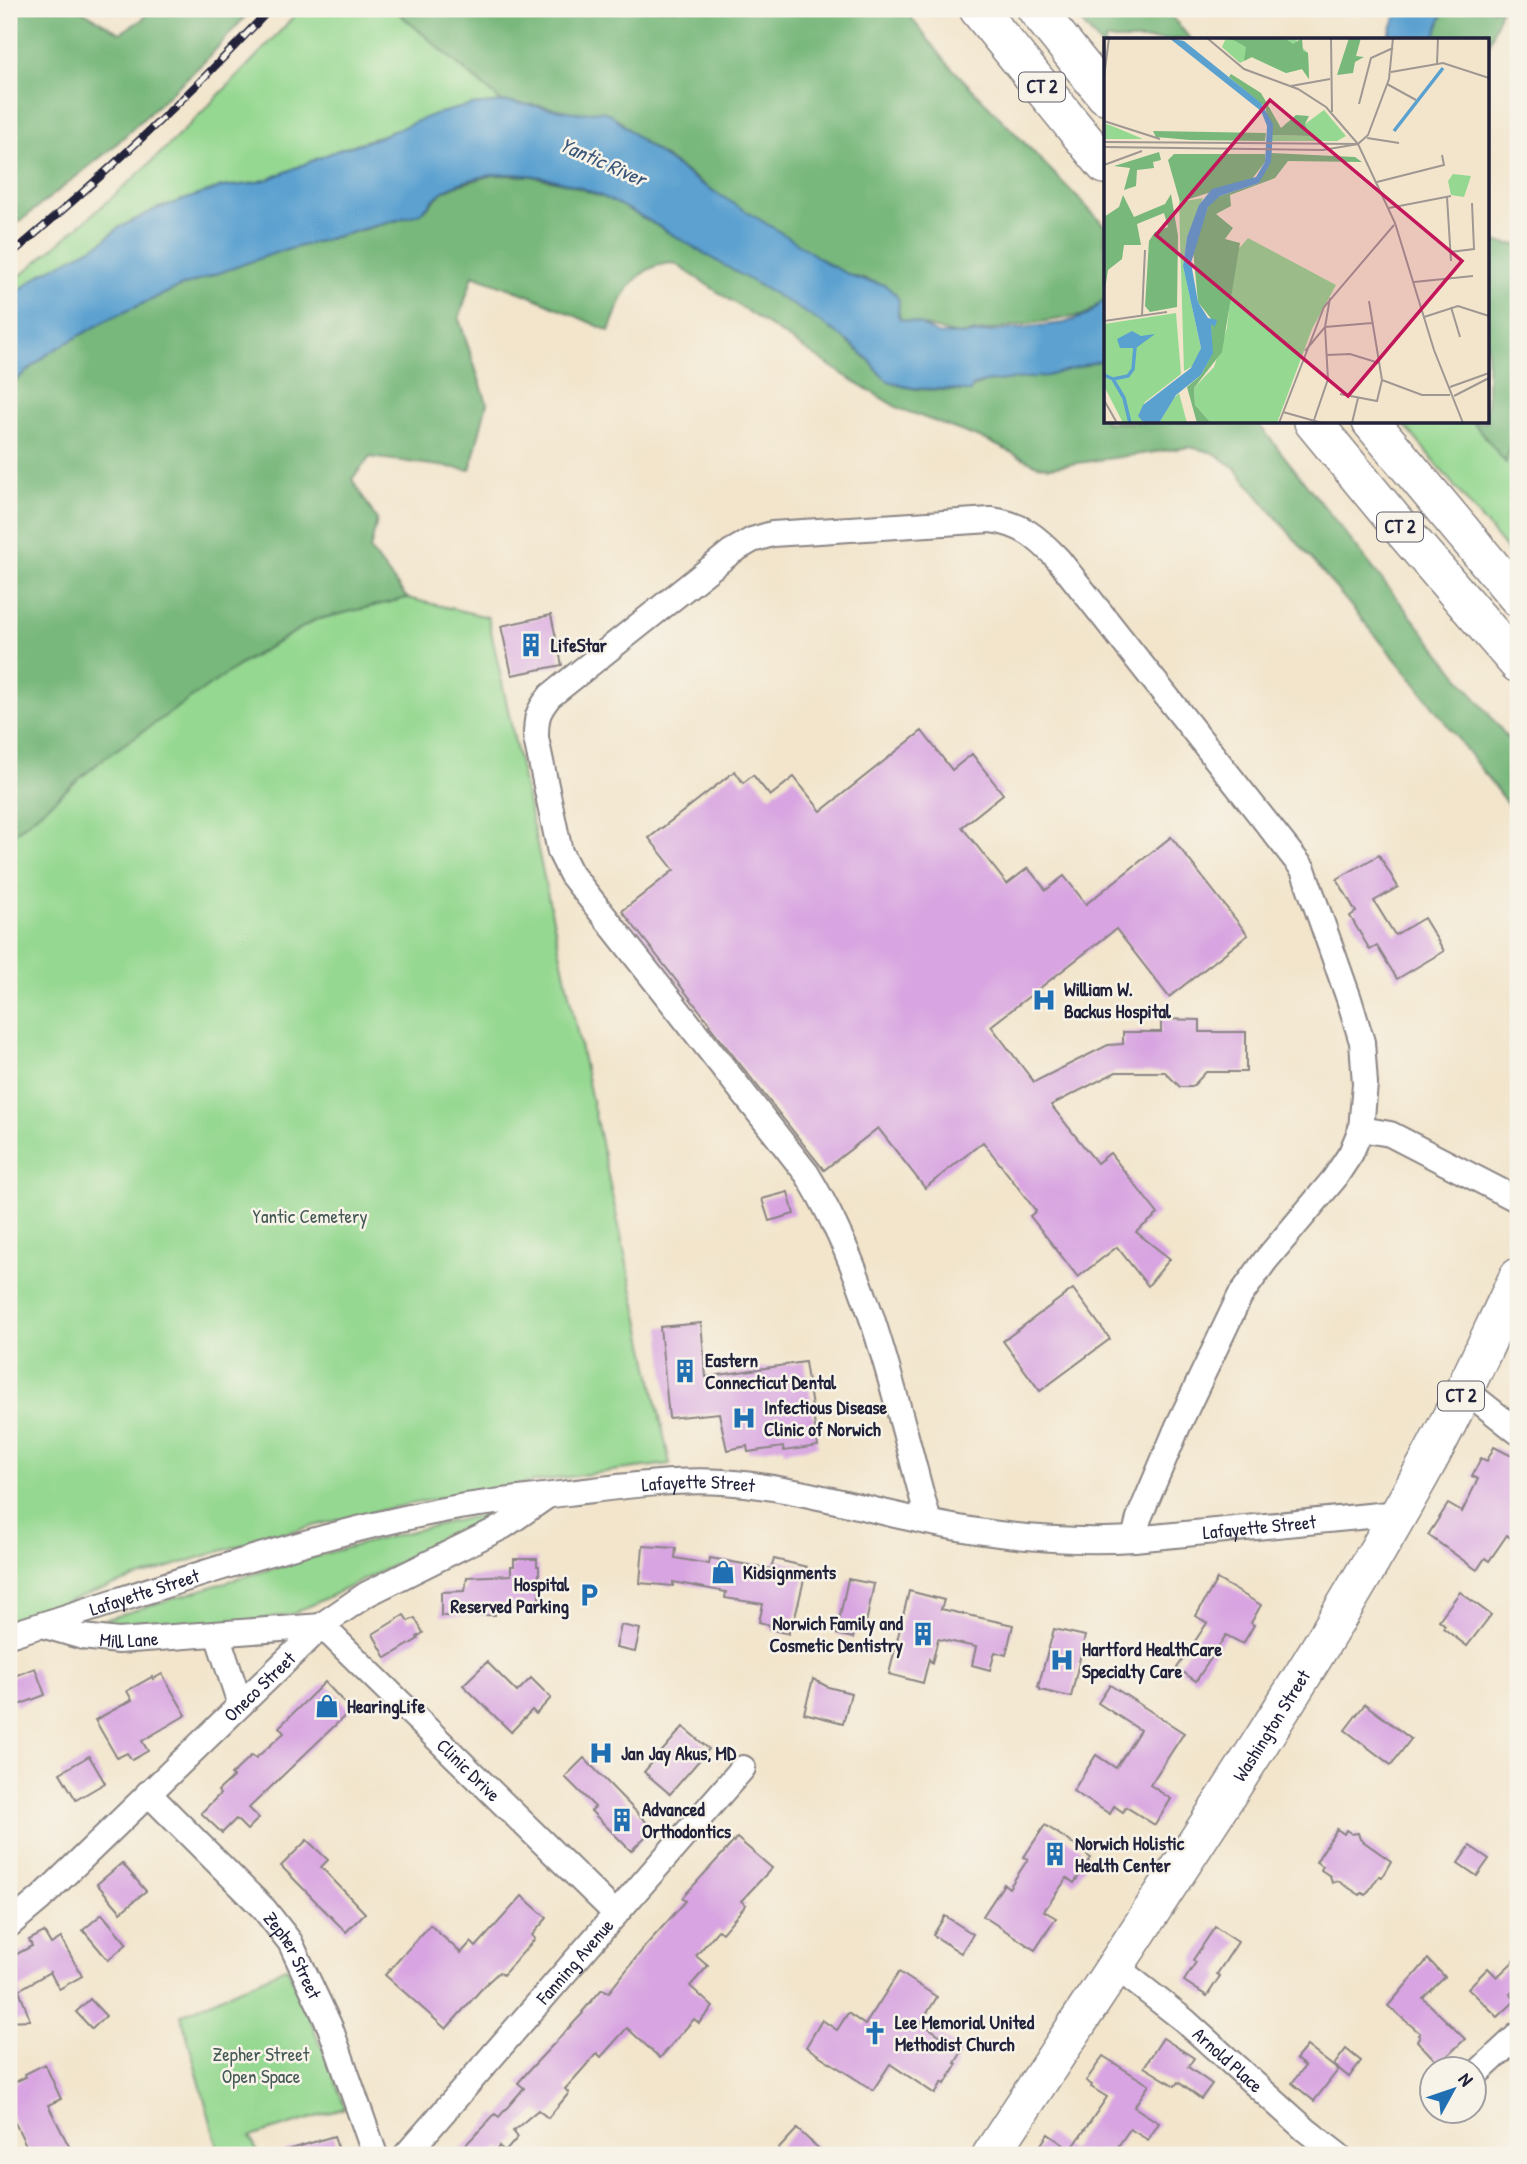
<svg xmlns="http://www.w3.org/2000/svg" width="1527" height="2164" font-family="'Patrick Hand',sans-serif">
	<rect width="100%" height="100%" fill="#f7f3e8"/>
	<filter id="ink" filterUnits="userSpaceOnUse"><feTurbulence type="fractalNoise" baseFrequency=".0143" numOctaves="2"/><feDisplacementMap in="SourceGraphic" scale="14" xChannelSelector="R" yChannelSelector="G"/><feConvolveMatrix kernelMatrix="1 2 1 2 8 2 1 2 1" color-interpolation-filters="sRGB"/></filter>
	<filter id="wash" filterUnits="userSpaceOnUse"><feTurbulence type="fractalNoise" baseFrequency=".00686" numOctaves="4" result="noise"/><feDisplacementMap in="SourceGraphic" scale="28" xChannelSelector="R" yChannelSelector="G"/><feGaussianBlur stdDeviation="1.57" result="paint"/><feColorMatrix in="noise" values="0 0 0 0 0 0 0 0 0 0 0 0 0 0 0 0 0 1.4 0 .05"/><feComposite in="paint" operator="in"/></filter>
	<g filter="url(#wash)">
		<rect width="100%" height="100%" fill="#f2e5cc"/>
		<g fill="#95d891" stroke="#5c7d66" stroke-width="2">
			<path d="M301 9H394L502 102 471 105 338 150 269 179 249 184 222 187 156 209 118 228 101 243 9 298V285C51 250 94 214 135 177 193 124 247 67 301 9Z"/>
			<path d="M1518 411V564L1402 422H1473L1506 463 1516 414Z"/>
			<path d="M407 598 488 617 670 1464C526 1480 382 1505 242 1545 163 1567 86 1595 9 1621V837L77 779 183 699 315 620Z"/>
			<path d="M482 1515 487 1517 484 1522 293 1614 243 1622 103 1632 95 1626 101 1621C227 1581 352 1543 482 1515Z"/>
			<path d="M287 1967 330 2066 345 2108 250 2137 259 2155H220L181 2015Z"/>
		</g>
		<g fill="#78b87b" stroke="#4d6d5b" stroke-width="2">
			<path d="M9 9H79L120 33 143 19 149 9H252L206 60 112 148 9 230Z"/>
			<path d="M394 9H904L947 63 1105 226V298L1086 315 957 335 900 319 896 296 878 283 845 274 726 200 635 136 618 119 597 112 576 113 544 106 502 102Z"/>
			<path d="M1071 9H1166L1191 40H1105V51Z"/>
			<path d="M1444 9H1501L1487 51V40H1431Z"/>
			<path d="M493 175 531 176 568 184 613 201 799 307 842 337 869 360 879 373 894 384 915 389 965 391 985 382 1023 378 1083 366 1105 359V422H1257L1518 751V818L1413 680 1234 467 1214 453 1190 447 1050 467 1037 465 988 441 898 408 847 377 674 263C634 264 621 298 609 331L533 297 473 275 459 319 487 403 470 470 370 457 352 479 377 520 370 550 407 598 315 620 245 661 103 759 9 838V386L49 353 109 319 177 288 275 253 396 221 426 209 442 192 455 186Z"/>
			<path d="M1487 241 1518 245V411L1516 414 1506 463 1473 422H1487Z"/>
		</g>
		<g fill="#5ba1d0" stroke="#3e6286" stroke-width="2">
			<path d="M1398 9H1444L1434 40H1387Z"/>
			<path d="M509 102 580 113 601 111 611 114 641 141 697 181 793 240 829 265 858 279 885 285 895 294 899 300 898 315 900 319 920 324 937 334 963 335 1064 323 1088 315 1105 299V359L1047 376 985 382 973 385 970 392C944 385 918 394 891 382 880 378 877 368 869 360 859 350 848 341 836 333 800 307 761 287 722 264 653 225 577 166 492 175 477 177 455 183 442 192 433 198 428 208 419 214L275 253 177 288 109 319 49 353 9 386V298L41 274 101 243 118 228 156 209 222 187 249 184 269 179 338 150 374 139 432 115 471 105Z"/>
		</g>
		<g id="blocks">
			<g fill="#d8a4e1">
				<path d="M551 615 562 665 512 675 501 626Z"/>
				<path d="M922 731 952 770 972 754 1003 794 962 827 1007 884 1028 868 1046 890 1064 876 1086 904 1171 837 1248 935 1169 997 1116 929 991 1026 1034 1082 1108 1045 1123 1044V1032H1161V1019L1200 1020V1032H1246V1072H1206L1192 1087H1180L1165 1072H1116L1051 1105 1097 1163 1110 1153 1158 1214 1136 1232 1170 1259 1148 1286 1117 1247 1078 1277 1030 1216 1036 1211 983 1142 925 1188 878 1128 824 1170 709 1025 710 1024 622 911 674 870 649 838 735 771 743 783 753 775 770 796 794 777 821 811Z"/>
				<path d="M1379 855 1398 887 1374 901 1395 935 1424 918 1444 951 1397 979 1377 946 1370 950 1350 916 1356 912 1337 879Z"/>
				<path d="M788 1192 794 1214 769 1221 762 1199Z"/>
				<path d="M1073 1289 1110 1339 1040 1391 1003 1341Z"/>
				<path d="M701 1323 706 1377 805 1362 818 1446 784 1451 783 1447 748 1452 747 1446 727 1450 719 1413 669 1418 660 1327Z"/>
				<path d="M1494 1447 1518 1459V1544L1507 1535 1489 1561 1485 1558 1477 1570 1428 1535 1448 1504 1462 1512 1478 1479 1472 1476 1481 1458 1487 1461Z"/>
				<path d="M643 1546 676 1548 675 1558 709 1564 710 1558 771 1569 774 1559 807 1567 792 1630 789 1629V1634L769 1629 770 1625 759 1622 763 1604 725 1598 726 1592 673 1582V1586L640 1583Z"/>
				<path d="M514 1559H537V1566H539V1605H494L495 1615 441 1616V1592L465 1591 467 1577 511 1575V1566H514Z"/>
				<path d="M848 1579 874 1584 866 1623 857 1621 853 1638 836 1634Z"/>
				<path d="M1217 1579 1261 1605 1251 1623 1254 1625 1243 1644 1226 1635 1196 1681 1177 1668 1207 1623 1196 1616Z"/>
				<path d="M909 1591 944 1600 941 1609 1013 1625 1006 1655 995 1652 990 1670 972 1665 976 1647 938 1639 932 1663 929 1659 923 1683 889 1674Z"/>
				<path d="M1460 1592 1491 1615 1467 1646 1443 1628 1445 1625 1439 1620Z"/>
				<path d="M404 1615 408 1621 415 1618 423 1633 417 1637 418 1639 386 1658 373 1634Z"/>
				<path d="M621 1625 640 1629 635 1652 616 1648Z"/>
				<path d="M1054 1629 1085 1636 1071 1697 1040 1690V1688L1038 1687Z"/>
				<path d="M487 1662 517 1692 531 1678 551 1698 536 1714 532 1710 511 1732 463 1685Z"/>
				<path d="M35 1668 45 1695 16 1706 9 1687V1678Z"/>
				<path d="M162 1674 186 1715 142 1741 148 1751 132 1760 127 1753 117 1758 95 1720 132 1700 127 1691 152 1677 153 1679Z"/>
				<path d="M813 1679 828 1687 851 1693 843 1723 804 1713Z"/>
				<path d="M325 1682 351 1710 249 1808 259 1818 247 1830 236 1819 222 1833 201 1813 220 1794 218 1791 233 1777 231 1775 252 1755 256 1758 284 1733 279 1727Z"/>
				<path d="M1110 1685 1184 1733 1150 1785 1171 1799 1155 1825 1126 1807 1123 1812 1114 1806 1110 1814 1073 1791 1096 1755 1116 1768 1140 1730 1098 1703Z"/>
				<path d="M1365 1704 1411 1739 1391 1765 1345 1730Z"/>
				<path d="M683 1727 709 1749 670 1794 644 1772Z"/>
				<path d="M89 1756 105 1783 76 1800 60 1773Z"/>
				<path d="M584 1758 653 1829 631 1851 591 1811 595 1807 565 1777Z"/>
				<path d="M1045 1825 1081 1849 1080 1851 1091 1858 1074 1883 1067 1878 1044 1911 1056 1918 1035 1950 983 1916 1004 1884 1009 1888 1028 1859 1024 1857Z"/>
				<path d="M1337 1829 1344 1834 1346 1830 1352 1834 1358 1833 1360 1839 1391 1861 1382 1877 1379 1876 1366 1895 1362 1893 1360 1895 1338 1881 1332 1883 1330 1876 1321 1870 1323 1866 1316 1862Z"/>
				<path d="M737 1838 772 1868 741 1901 746 1905 722 1933 718 1930 696 1956 708 1966 690 1986 713 2007 699 2023 694 2019 660 2058 627 2028 601 2057 597 2053 565 2089 569 2093 548 2118 538 2110 513 2131 518 2137 505 2152 499 2146 494 2155H456L495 2114 499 2117 524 2088 518 2083 531 2068 583 2013 582 2012 602 1989 609 1992 647 1944 686 1901 682 1898Z"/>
				<path d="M307 1840 328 1860 321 1867 365 1913 346 1932 281 1866Z"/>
				<path d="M1470 1846 1489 1859 1477 1876 1458 1863Z"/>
				<path d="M122 1863 146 1891 121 1912 97 1884Z"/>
				<path d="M522 1896 547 1918 532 1935 535 1939 503 1975 499 1972 486 1984 446 2029 385 1975 430 1925 461 1953 471 1942 476 1947Z"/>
				<path d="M102 1914 127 1944 108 1960 83 1930Z"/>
				<path d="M945 1916 973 1934 961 1953 933 1935Z"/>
				<path d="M1215 1927 1238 1942 1217 1974 1220 1976 1207 1996 1184 1981 1196 1962 1193 1960Z"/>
				<path d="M44 1932 51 1944 61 1938 82 1976 59 1989 50 1972 19 1990 30 2020 9 2021V1958L32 1946 29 1940Z"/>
				<path d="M1518 1957V1987L1510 1994 1516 2000 1498 2017 1468 1988 1488 1968 1497 1977Z"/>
				<path d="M1428 1959 1445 1977 1423 1998 1465 2039 1439 2064 1417 2041 1420 2037 1418 2035 1420 2033 1388 2006Z"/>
				<path d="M899 1972 937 1997 921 2023 963 2050 955 2063 957 2064 945 2084 942 2082 935 2094 890 2064 873 2090 806 2047 822 2020 837 2030 848 2013 865 2025Z"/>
				<path d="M90 1999 106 2016 92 2029 76 2012Z"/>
				<path d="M1163 2038 1194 2058 1188 2067 1212 2084 1201 2099 1178 2082 1175 2086 1144 2067Z"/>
				<path d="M1307 2046 1338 2070 1314 2101 1292 2083 1305 2066 1296 2059Z"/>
				<path d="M1346 2049 1361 2061 1349 2077 1334 2065Z"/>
				<path d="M1103 2056 1149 2085 1134 2107 1159 2123 1148 2140 1130 2129 1112 2155H1034L1048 2134 1071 2150 1107 2097 1091 2087 1092 2085 1086 2081Z"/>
				<path d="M45 2064 61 2099 48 2105 71 2150 61 2155H31L9 2111V2085L26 2077 25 2074Z"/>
				<path d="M797 2129 826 2155H773Z"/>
				<path d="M334 2136 340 2155H285L284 2151Z"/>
			</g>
		</g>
	</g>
	<g filter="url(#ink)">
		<use href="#blocks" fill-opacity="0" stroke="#8a8484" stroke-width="2"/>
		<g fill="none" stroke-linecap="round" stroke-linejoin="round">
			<g stroke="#8a8484" stroke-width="28">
				<g id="minor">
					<path d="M1361 1129 1390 1134 1518 1200"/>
					<path d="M1464 1389 1518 1432"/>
					<path d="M929 1522C896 1404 872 1280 807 1174L571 874 560 852 536 738C536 718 537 712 550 696L731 552 752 540 772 534 991 520C1022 524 1037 537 1058 559L1303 869 1349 999 1362 1042 1365 1084 1361 1129 1351 1153 1334 1179 1265 1261 1240 1296 1178 1426 1139 1518 1134 1539"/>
					<path id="s1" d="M42 1625 83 1637 118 1641 322 1626 616 1914"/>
					<path d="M217 1634 240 1704"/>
					<path id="s2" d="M9 1635C158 1589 305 1535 459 1507 495 1501 531 1498 568 1493 619 1487 671 1479 723 1482 793 1487 860 1508 927 1522 994 1536 1066 1543 1134 1539L1399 1513"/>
					<path id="s3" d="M148 1793 264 1909 290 1942 330 2027 375 2155"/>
					<path id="s4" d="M9 1925 41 1898 326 1622 367 1594 504 1526 546 1497"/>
					<path id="s5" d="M1115 1966 1184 2020 1306 2130 1338 2155"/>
					<path d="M1474 2076 1518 2035"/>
					<path id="s6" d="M406 2155 743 1768"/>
				</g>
			</g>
			<g stroke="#8a8484" stroke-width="40">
				<g id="highway">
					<path d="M978 9 1105 165"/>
					<path d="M1036 9 1105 95"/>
					<path d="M1313 422 1393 519 1518 664"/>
					<path d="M1371 422 1518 598"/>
					<path id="s7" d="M991 2155C1139 1928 1294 1704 1425 1467 1459 1405 1487 1341 1518 1277"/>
				</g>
			</g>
			<use href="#minor" stroke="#fff" stroke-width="24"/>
			<use href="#highway" stroke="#fff" stroke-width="37"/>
			<g stroke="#22223b" stroke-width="8">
				<path id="rail" d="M9 256C101 179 188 97 270 9"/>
			</g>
			<use href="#rail" stroke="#f7f3e8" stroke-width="5" stroke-dasharray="16" stroke-linecap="butt"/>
		</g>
	</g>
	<defs>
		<g id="building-bare" transform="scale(1.89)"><path d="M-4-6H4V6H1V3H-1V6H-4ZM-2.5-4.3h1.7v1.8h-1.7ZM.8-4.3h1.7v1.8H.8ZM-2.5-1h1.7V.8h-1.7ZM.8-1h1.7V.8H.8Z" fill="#1f6fb2" stroke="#f7f3e8" stroke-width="2.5" paint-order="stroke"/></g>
		<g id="hospital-bare" transform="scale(1.89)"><path d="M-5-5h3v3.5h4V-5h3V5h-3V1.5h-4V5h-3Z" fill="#1f6fb2" stroke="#f7f3e8" stroke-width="2.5" paint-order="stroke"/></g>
		<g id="shop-bare" transform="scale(1.89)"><path d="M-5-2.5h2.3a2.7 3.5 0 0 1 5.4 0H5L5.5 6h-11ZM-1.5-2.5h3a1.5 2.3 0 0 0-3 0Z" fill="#1f6fb2" stroke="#f7f3e8" stroke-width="2.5" paint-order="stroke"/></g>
		<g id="parking-bare" transform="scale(1.89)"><path d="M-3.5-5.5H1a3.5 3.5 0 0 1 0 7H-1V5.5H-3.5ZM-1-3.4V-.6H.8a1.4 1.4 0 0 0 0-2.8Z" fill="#1f6fb2" stroke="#f7f3e8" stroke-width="2.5" paint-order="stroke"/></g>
		<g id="church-bare" transform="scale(1.89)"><path d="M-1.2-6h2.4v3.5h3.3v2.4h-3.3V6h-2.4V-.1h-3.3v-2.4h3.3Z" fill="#1f6fb2" stroke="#f7f3e8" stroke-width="2.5" paint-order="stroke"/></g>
	</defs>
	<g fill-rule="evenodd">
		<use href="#building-bare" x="531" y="645"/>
		<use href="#hospital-bare" x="1044" y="1000"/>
		<use href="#building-bare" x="685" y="1371"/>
		<use href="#hospital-bare" x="744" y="1418"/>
		<use href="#shop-bare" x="723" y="1572"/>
		<use href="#parking-bare" x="589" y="1595"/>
		<use href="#building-bare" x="923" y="1634"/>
		<use href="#hospital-bare" x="1062" y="1660"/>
		<use href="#shop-bare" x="327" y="1706"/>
		<use href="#hospital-bare" x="601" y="1753"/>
		<use href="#building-bare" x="622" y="1820"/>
		<use href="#building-bare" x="1055" y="1854"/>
		<use href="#church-bare" x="875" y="2033"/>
	</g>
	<g text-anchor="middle" stroke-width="5" stroke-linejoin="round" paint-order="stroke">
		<g fill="#f7f3e8" stroke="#62616f" stroke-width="2">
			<rect x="1019" y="72.5" width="46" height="29" rx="5"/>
			<rect x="1377" y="512.5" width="46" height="29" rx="5"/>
			<rect x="1438" y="1381.5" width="46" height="29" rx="5"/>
		</g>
		<g font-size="18" font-weight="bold" fill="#22223b">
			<text x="1042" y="93">CT 2</text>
			<text x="1400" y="533">CT 2</text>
			<text x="1461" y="1402">CT 2</text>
		</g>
		<g font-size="19" font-weight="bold" fill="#22223b" stroke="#f7f3e8" text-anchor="start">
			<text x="551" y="652">LifeStar</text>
			<text x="1064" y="996">William W.<tspan x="1064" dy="22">Backus Hospital</tspan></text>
			<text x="705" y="1367">Eastern<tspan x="705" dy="22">Connecticut Dental</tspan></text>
			<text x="764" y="1414">Infectious Disease<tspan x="764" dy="22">Clinic of Norwich</tspan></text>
			<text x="743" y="1579">Kidsignments</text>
			<text x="569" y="1591" text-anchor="end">Hospital<tspan x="569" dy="22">Reserved Parking</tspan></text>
			<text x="903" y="1630" text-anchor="end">Norwich Family and<tspan x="903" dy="22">Cosmetic Dentistry</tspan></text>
			<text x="1082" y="1656">Hartford HealthCare<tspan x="1082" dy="22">Specialty Care</tspan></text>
			<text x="347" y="1713">HearingLife</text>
			<text x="621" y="1760">Jan Jay Akus, MD</text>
			<text x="642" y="1816">Advanced<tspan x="642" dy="22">Orthodontics</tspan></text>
			<text x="1075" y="1850">Norwich Holistic<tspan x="1075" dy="22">Health Center</tspan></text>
			<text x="895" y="2029">Lee Memorial United<tspan x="895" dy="22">Methodist Church</tspan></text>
		</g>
		<g font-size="19" fill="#445955" stroke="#f7f3e8">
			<text x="310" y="1223">Yantic Cemetery</text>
			<text x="261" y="2061">Zepher Street<tspan x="261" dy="22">Open Space</tspan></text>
		</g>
		<g font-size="19" fill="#22223b" stroke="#f7f3e8">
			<text dy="7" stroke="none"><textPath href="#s2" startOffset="709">Lafayette Street</textPath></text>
			<text dy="7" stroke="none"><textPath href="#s2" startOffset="1276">Lafayette Street</textPath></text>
			<text dy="7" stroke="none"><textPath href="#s2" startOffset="142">Lafayette Street</textPath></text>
			<text dy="7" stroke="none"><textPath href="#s1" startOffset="89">Mill Lane</textPath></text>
			<text dy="7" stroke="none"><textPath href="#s4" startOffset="346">Oneco Street</textPath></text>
			<text dy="7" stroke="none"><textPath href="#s7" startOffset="513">Washington Street</textPath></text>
			<text dy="7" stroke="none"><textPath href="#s1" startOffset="488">Clinic Drive</textPath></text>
			<text dy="7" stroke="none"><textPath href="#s3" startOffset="219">Zepher Street</textPath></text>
			<text dy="7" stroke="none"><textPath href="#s6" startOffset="257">Fanning Avenue</textPath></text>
			<text dy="7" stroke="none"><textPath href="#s5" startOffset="147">Arnold Place</textPath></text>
		</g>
		<g font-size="21" font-style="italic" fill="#395577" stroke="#f7f3e8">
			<text transform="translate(603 162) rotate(24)" y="7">Yantic River</text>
		</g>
	</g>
	<g transform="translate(1104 38)">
		<rect width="385" height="385" fill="#f2e5cc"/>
		<path d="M122 0H195L192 4 204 15 205 41 198 31 182 35 147 19 136 25 118 9ZM220 72 242 98 233 103H168V97L205 98 201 86ZM0 85 13 90 39 101H0ZM349 136 367 138 360 159 347 157 344 143ZM99 160 83 199 79 228 97 310 89 328 80 333 75 164ZM144 200 232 247 208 291 173 385H107L91 367 90 350 110 329 123 290 131 215ZM72 275 77 336 41 364 35 376 40 385H19L0 348V286ZM75 355 83 385H55L69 361Z" fill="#95d891"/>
		<path d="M126 0H180L189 6 198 0 199 13 204 15 205 41 198 31 182 35 148 19 140 23 142 9ZM245 0H257L252 18 260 19 251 24 249 35 233 37ZM127 36 157 55 177 90 192 77 205 78 201 86 206 98 168 97 161 69 125 39ZM49 93 162 95 161 103 86 102 52 99ZM55 114 57 122 49 124 50 130 33 132 32 148 20 152 26 130 10 128ZM167 115 251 119 258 124 184 123 171 140 126 157 127 168 112 176 129 190 121 201 136 205 118 314 90 350 91 367 107 385H93L83 349 97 337 108 316 107 286 112 287 94 264 89 211 105 166 116 158 155 145ZM70 116H161V124L148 141 76 164 64 122ZM67 156 74 198 73 269 46 274 41 268 45 203 51 194 64 189 60 175 33 186 37 207H20L18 221 4 232 0 258V179L15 169 19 157 30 179 61 166Z" fill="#78b87b"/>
		<path d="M65 0 80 3 157 65 169 86 168 109 167 124 155 145 116 158 104 169 87 225 94 264 104 280 113 282 111 289 107 286 109 315 97 337 72 357 55 385H40L34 378 39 367 87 330 97 310 79 228 83 199 95 167 108 151 152 139 161 124 163 88 157 73ZM28 293 37 298 51 296 32 310H16L13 301Z" fill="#5ba1d0"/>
		<path fill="none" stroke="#5ba1d0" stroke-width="3.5" d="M290 93 339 30M0 337 9 341 20 360 26 385M9 341 24 338 29 331 31 309"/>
		<path fill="none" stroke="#9f9792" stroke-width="2" d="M103 0 140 31 194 51 222 69 254 106 264 97 285 41 289 0M227 0 228 74M333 26 334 0M287 34 339 25 385 40M0 39 5 0M283 46 312 62M187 48 226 41M255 66 267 20 289 10M0 83 56 101M263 100 295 105M0 104 254 106M254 106 291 185 330 312 359 385M0 109 219 112 254 106M0 127 38 113M273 144 340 127 338 117M343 159 347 223M285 170 347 158M346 214 370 211 368 165M310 244 369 238M347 269 356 299M38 277 41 212M320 279 354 268 385 278M0 283 63 274M201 313 221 289 268 285M223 317 246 316 275 325M278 342 318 357H346M346 349 385 335M236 356 273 363 278 342 265 263M350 358 385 340M0 362 13 385M179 374 218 385M175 385 220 269 290 187M209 385 224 341 221 289 226 260M248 385 254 360"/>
		<path fill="#c2185b" fill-opacity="0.15" stroke="#c2185b" stroke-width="3.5" d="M166 62 358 223 244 358 52 197Z"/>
		<rect width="385" height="385" fill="none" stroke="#22223b" stroke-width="3.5"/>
	</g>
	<rect width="1527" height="2164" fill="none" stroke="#f7f3e8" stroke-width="35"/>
	<g transform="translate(1453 2090) rotate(50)"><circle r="33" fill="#f7f3e8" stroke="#a29fa3" stroke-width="2"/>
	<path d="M0-5L12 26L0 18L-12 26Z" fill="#1f6fb2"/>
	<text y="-10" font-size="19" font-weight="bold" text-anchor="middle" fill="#22223b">N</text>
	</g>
</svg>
